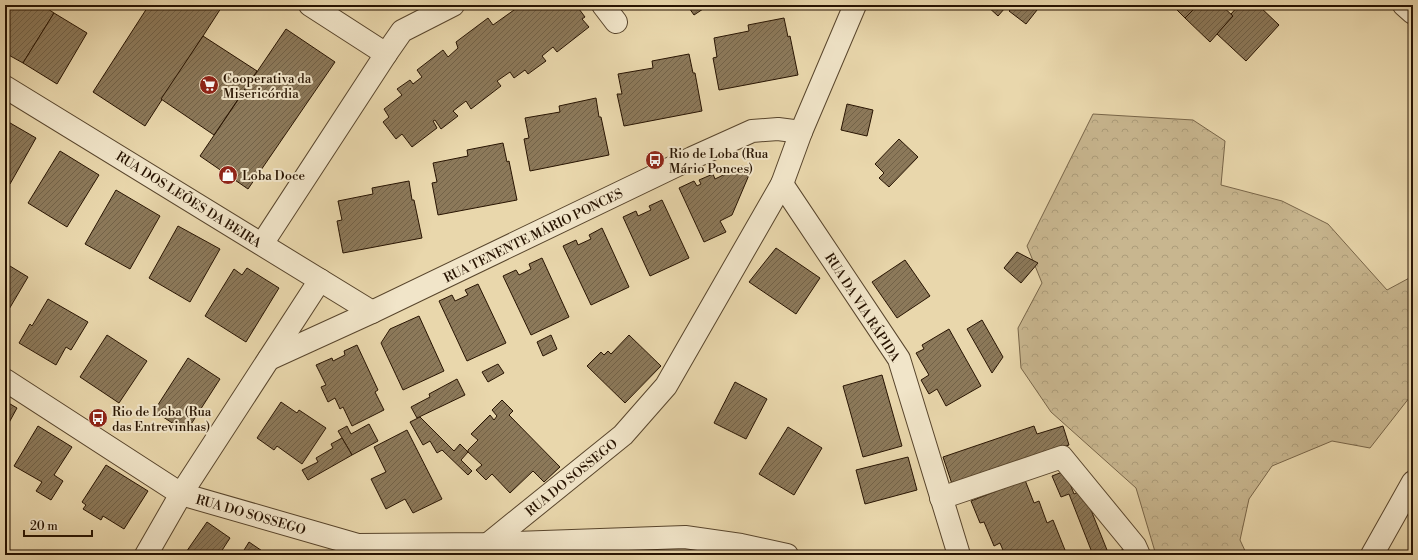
<svg xmlns="http://www.w3.org/2000/svg" width="1418" height="560" font-family="'Libre Bodoni',serif">
	<defs>
		<pattern id="forest-crowns" width="20" height="18" patternUnits="userSpaceOnUse"><rect width="20" height="18" fill="#c8b68f"/><path d="M2 6a3 3 0 1 1 6 0M12 15a3 3 0 1 1 6 0" fill="none" stroke="#ac9c7a"/></pattern>
		<pattern id="building-hatch" width="6" height="6" patternUnits="userSpaceOnUse"><rect width="6" height="6" fill="#8c795a"/><path d="M-1 1l2-2M0 6l6-6M5 7l2-2" fill="none" stroke="#726248"/></pattern>
	</defs>
	<rect width="100%" height="100%" fill="#e9d7ac"/>
	<filter id="stains"><feTurbulence type="fractalNoise" baseFrequency=".005" numOctaves="4"/><feColorMatrix values="0 0 0 0 .2 0 0 0 0 .09 0 0 0 0 .02 0 0 0 .5 -.17"/></filter>
	<radialGradient id="worn" r=".72"><stop offset=".6" stop-color="#630" stop-opacity="0"/><stop offset="1" stop-color="#630" stop-opacity=".3"/></radialGradient>
	<path fill="url(#forest-crowns)" stroke="#786548" d="M1093 114 1193 120 1225 141 1221 185 1282 201 1328 224 1387 290 1413 276V393L1370 448 1332 441 1272 466 1249 499 1240 540 1247 555H1156L1136 488 1051 412 1021 368 1018 328 1042 283 1027 246Z"/>
	<g fill="url(#building-hatch)" stroke="#281402">
		<path d="M11 5H42L54 13 23 63 5 53V14Z"/>
		<path d="M149 5H223L145 126 93 92Z"/>
		<path d="M521 5H576L585 17 582 19 589 27 557 52 553 47 542 56 546 61 528 74 525 70 514 78 510 72 497 81 501 86 471 109 466 101 453 111 458 116 441 129 435 120 433 121 437 128 412 147 402 134 396 139 383 122 389 117 384 109 402 95 397 89 410 80 413 84 422 77 417 70 443 50 448 57 458 48 456 42 488 18 493 25Z"/>
		<path d="M687 5H709L694 15Z"/>
		<path d="M986 5H1002L1005 8 998 16Z"/>
		<path d="M1014 5H1041L1026 24 1009 11Z"/>
		<path d="M1182 5H1198L1185 18 1177 10Z"/>
		<path d="M1198 5H1221L1233 16 1210 42 1185 18Z"/>
		<path d="M1239 5H1258L1279 25 1246 61 1217 34 1233 16 1231 14Z"/>
		<path d="M54 13 87 33 57 84 23 63Z"/>
		<path d="M784 18 788 37 790 36 798 75 719 90 713 58 717 57 714 38 749 31 748 25Z"/>
		<path d="M286 29 335 62 248 189 200 156Z"/>
		<path d="M203 36 257 71 214 135 161 99Z"/>
		<path d="M689 54 693 73H695L702 111 624 126 617 94H622L618 74 653 68 652 61Z"/>
		<path d="M596 98 599 117H601L609 155 530 171 524 139 529 138 525 118 560 112 559 106Z"/>
		<path d="M847 104 873 110 867 136 841 130Z"/>
		<path d="M5 120 36 138 10 184 5 181Z"/>
		<path d="M899 139 918 157 889 187 879 178 884 173 875 164Z"/>
		<path d="M503 143 507 162 509 161 517 200 438 215 432 183 437 182 433 163 468 156 467 150Z"/>
		<path d="M60 151 99 175 67 227 28 203Z"/>
		<path d="M742 166 746 168 749 175 732 215 720 221 726 232 704 242 679 188 694 181 697 186 701 184 699 180 713 174 715 179Z"/>
		<path d="M409 181 412 200H414L422 238 343 253 337 221 342 220 338 201 373 194 372 188Z"/>
		<path d="M116 190 160 216 130 269 85 244Z"/>
		<path d="M662 200 689 258 650 276 623 217 636 211 638 216 651 210 649 206Z"/>
		<path d="M178 226 220 249 190 302 149 278Z"/>
		<path d="M602 228 629 287 591 305 563 246 576 240 578 245 591 239 589 235Z"/>
		<path d="M776 248 820 278 796 314 749 282Z"/>
		<path d="M1017 252 1038 263 1021 283 1004 268Z"/>
		<path d="M542 258 569 317 531 335 503 276 516 270 519 275 531 269 529 264Z"/>
		<path d="M905 260 930 296 897 318 872 282Z"/>
		<path d="M5 263 28 277 5 316Z"/>
		<path d="M247 268 279 288 246 342 205 316 234 269 242 275Z"/>
		<path d="M478 284 506 343 467 361 439 301 452 295 455 301 468 295 465 290Z"/>
		<path d="M48 299 88 322 71 350 66 347 56 365 19 343 30 324 32 326Z"/>
		<path d="M419 316 444 371 403 390 381 343 390 329Z"/>
		<path d="M982 320 1003 357 992 373 967 329Z"/>
		<path d="M949 329 981 386 946 406 937 389 929 394 921 380 929 375 916 353 924 349 922 345Z"/>
		<path d="M107 335 147 361 119 403 80 377Z"/>
		<path d="M551 335 557 349 543 356 537 342Z"/>
		<path d="M629 335 661 366 625 403 587 366 601 352 604 355 608 351 611 354Z"/>
		<path d="M357 345 378 390 375 392 384 410 352 426 343 407 340 409 335 398 328 402 321 387 326 385 316 365 332 358 333 361 345 355 344 351Z"/>
		<path d="M188 358 220 379 186 432 154 411Z"/>
		<path d="M498 364 504 373 488 382 482 372Z"/>
		<path d="M882 375 902 446 863 457 843 386Z"/>
		<path d="M457 379 465 395 417 418 411 407 430 397 429 394Z"/>
		<path d="M735 382 767 399 746 439 714 423Z"/>
		<path d="M502 400 513 411 509 415 560 467 544 482 533 471 510 493 492 474 486 480 476 470 482 465 468 452V450L478 440 471 434 490 415 494 420 497 416 492 410Z"/>
		<path d="M5 401 17 408 5 430Z"/>
		<path d="M281 402 297 413 299 410 326 428 302 464 277 446 274 450 257 438Z"/>
		<path d="M420 417 454 451 460 444 468 452 461 460 472 471 468 475 442 450 437 453 430 441 423 445 410 422Z"/>
		<path d="M369 424 378 441 352 455 338 431 347 426 351 434Z"/>
		<path d="M38 426 72 447 54 475 63 481 51 500 36 491 42 482 14 466Z"/>
		<path d="M1034 426 1037 434 1063 426 1069 445 952 484 943 457Z"/>
		<path d="M788 427 822 448 794 495 759 474Z"/>
		<path d="M407 430 442 499 413 513 405 499 386 509 371 479 386 472 374 447Z"/>
		<path d="M342 438 352 455 308 480 302 470 318 462 316 458 333 448 331 444Z"/>
		<path d="M908 457 917 490 865 504 856 470Z"/>
		<path d="M106 465 148 491 124 529 103 516 101 520 83 509 86 505 82 502Z"/>
		<path d="M1065 471 1074 494 1083 490 1109 555H1093L1069 494 1061 497 1052 476Z"/>
		<path d="M1025 480 1034 503 1039 501 1047 523 1053 520 1067 555H1005L1000 543 994 546 984 522 980 523 971 501Z"/>
		<path d="M207 522 230 538 219 555H184Z"/>
		<path d="M249 542 268 555H241Z"/>
		<path d="M1129 547 1132 555H1110Z"/>
	</g>
	<g fill="none" stroke-linecap="round" stroke-linejoin="round">
		<g stroke="#58452c" stroke-width="24">
			<g id="minor">
				<path d="M310 5 386 54"/>
				<path d="M603 5 616 22"/>
				<path d="M1404 5 1413 13"/>
				<path d="M5 87 372 312"/>
				<path d="M782 184 899 359 959 555"/>
				<path d="M262 244 386 54 402 31 453 5"/>
				<path d="M269 359 372 312 692 158 752 131 778 129 801 132"/>
				<path d="M5 380 181 494 358 545 488 544 685 537 741 545 787 555"/>
				<path d="M941 498 1062 457 1135 546 1139 555"/>
				<path d="M488 544 623 435 666 386 782 184 801 132 855 5"/>
				<path d="M146 555 181 494 320 280"/>
				<path d="M1372 555 1413 482"/>
			</g>
		</g>
		<use href="#minor" stroke="#f1e5c9" stroke-width="22"/>
	</g>
	<defs>
		<g id="supermarket-disc" transform="scale(1)"><circle r="9.5" fill="#8f2418" stroke="#f1e5c9"/><path d="M-6-5.5h2.5l.6 2H6L4.5 2H-2.5L-4.4-4H-6ZM-1.5 3.2a1.3 1.3 0 1 0 .1 0ZM3 3.2a1.3 1.3 0 1 0 .1 0Z" fill="#fff"/></g>
		<g id="bus-disc" transform="scale(1)"><circle r="9.5" fill="#8f2418" stroke="#f1e5c9"/><path d="M-5-6H5V4H4V6H2V4H-2V6H-4V4H-5ZM-3.5-4V0h7V-4ZM-3.5 1.2v1.5H-2V1.2ZM2 1.2v1.5H3.5V1.2Z" fill="#fff"/></g>
		<g id="shop-disc" transform="scale(1)"><circle r="9.5" fill="#8f2418" stroke="#f1e5c9"/><path d="M-5-2.5h2.3a2.7 3.5 0 0 1 5.4 0H5L5.5 6h-11ZM-1.5-2.5h3a1.5 2.3 0 0 0-3 0Z" fill="#fff"/></g>
	</defs>
	<g fill-rule="evenodd">
		<use href="#supermarket-disc" x="209" y="85"/>
		<use href="#bus-disc" x="655" y="160"/>
		<use href="#shop-disc" x="228" y="175"/>
		<use href="#bus-disc" x="98" y="418"/>
	</g>
	<g text-anchor="middle" stroke-width="4" stroke-linejoin="round" paint-order="stroke">
		<g font-size="13" fill="#281402" stroke="#f1e5c9" text-anchor="start">
			<text x="223" y="83">Cooperativa da<tspan x="223" dy="15">Misericórdia</tspan></text>
			<text x="669" y="158">Rio de Loba (Rua<tspan x="669" dy="15">Mário Ponces)</tspan></text>
			<text x="242" y="180">Loba Doce</text>
			<text x="112" y="416">Rio de Loba (Rua<tspan x="112" dy="15">das Entrevinhas)</tspan></text>
		</g>
		<g font-size="13" fill="#281402" stroke="#f1e5c9">
			<text transform="translate(189 199) rotate(32)" y="5">RUA DOS LEÕES DA BEIRA</text>
			<text transform="translate(533 235) rotate(-26)" y="5">RUA TENENTE MÁRIO PONCES</text>
			<text transform="translate(863 307) rotate(57)" y="5">RUA DA VIA RÁPIDA</text>
			<text transform="translate(571 477) rotate(-39)" y="5">RUA DO SOSSEGO</text>
			<text transform="translate(251 514) rotate(16)" y="5">RUA DO SOSSEGO</text>
		</g>
	</g>
	<rect width="1418" height="560" fill="none" stroke="#e9d7ac" stroke-width="20"/>
	<rect x="6" y="6" width="1406" height="548" fill="none" stroke="#281402" stroke-width="2"/>
	<rect x="10" y="10" width="1398" height="540" fill="none" stroke="#281402"/>
	<path d="M24 530v6h68v-6" fill="none" stroke="#281402" stroke-width="2"/>
	<text x="30" y="530" font-size="12" fill="#281402" stroke="#f1e5c9" stroke-width="3" paint-order="stroke">20 m</text>
	<rect width="100%" height="100%" filter="url(#stains)"/>
	<rect width="100%" height="100%" fill="url(#worn)"/>
</svg>
